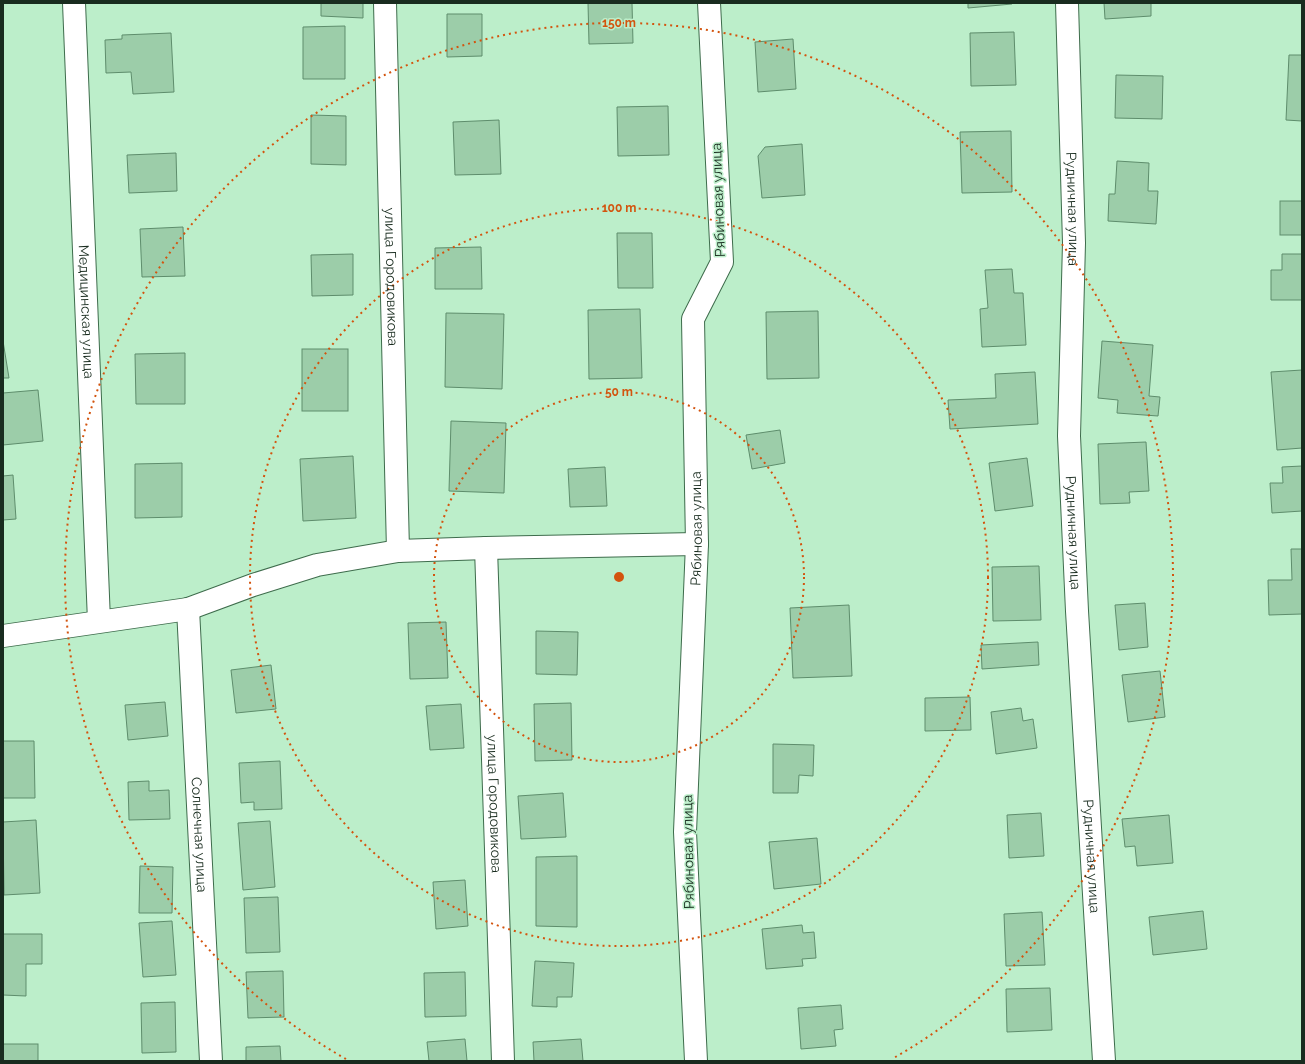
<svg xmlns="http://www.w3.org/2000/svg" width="1305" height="1064" font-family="Raleway,sans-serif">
	<rect width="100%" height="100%" fill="#bceeca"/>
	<g fill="#9ccda9" stroke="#5e8d6c">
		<path d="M321 3H363V18L321 16Z"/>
		<path d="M588 3H632L633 43 589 44Z"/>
		<path d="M968 3H1011L1012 4 968 8Z"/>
		<path d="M1104 3H1151V16L1105 19Z"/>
		<path d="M447 14H482V56L447 57Z"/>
		<path d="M345 26V79H303V27Z"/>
		<path d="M1014 32 1016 85 971 86 970 33Z"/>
		<path d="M171 33 174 92 133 94 131 72 106 73 105 40 122 39V35Z"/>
		<path d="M793 39 796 89 758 92 755 42Z"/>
		<path d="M1289 55H1302V121L1286 120Z"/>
		<path d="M1116 75 1163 76 1162 119 1115 118Z"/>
		<path d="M668 106 669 155 618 156 617 107Z"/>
		<path d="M311 115 346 116V165L311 164Z"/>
		<path d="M499 120 501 174 455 175 453 122Z"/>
		<path d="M1011 131 1012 192 962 193 960 132Z"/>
		<path d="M802 144 805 195 762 198 758 156 765 147Z"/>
		<path d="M176 153 177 191 129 193 127 155Z"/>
		<path d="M1117 161 1149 163 1148 191H1158L1156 224 1108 221 1109 194H1115Z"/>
		<rect x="1280" y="201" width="22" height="34"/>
		<path d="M183 227 185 276 142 277 140 229Z"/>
		<path d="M617 233H652L653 288H618Z"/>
		<path d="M481 247 482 289H435V248Z"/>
		<path d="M353 254V295L312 296 311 255Z"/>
		<path d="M1282 254H1302V300H1271V270H1282Z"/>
		<path d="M1012 269 1014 293H1023L1026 345 982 347 980 309 988 308 985 270Z"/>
		<path d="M640 309 642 378 589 379 588 310Z"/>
		<path d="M818 311 819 378 767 379 766 312Z"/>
		<path d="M446 313 504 314 502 389 445 387Z"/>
		<path d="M3 341 9 378H3Z"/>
		<path d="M1102 341 1153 345 1149 396 1160 397 1158 416 1117 413 1118 400 1098 398Z"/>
		<rect x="302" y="349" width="46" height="62"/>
		<path d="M185 353V404H136L135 354Z"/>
		<path d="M1302 370V448L1277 450 1271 372Z"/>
		<path d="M1035 372 1038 424 950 429 948 400 996 398 995 374Z"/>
		<path d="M38 390 43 441 3 445V393Z"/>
		<path d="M451 421 506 423 504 493 449 491Z"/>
		<path d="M780 430 785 463 752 469 746 435Z"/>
		<path d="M1146 442 1149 491 1129 492 1130 503 1100 504 1098 444Z"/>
		<path d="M353 456 356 518 303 521 300 459Z"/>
		<path d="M1027 458 1033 506 995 511 989 463Z"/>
		<path d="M182 463V517L135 518V464Z"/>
		<path d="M1302 466V511L1272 513 1270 483H1283L1282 467Z"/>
		<path d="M605 467 607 506 570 507 568 469Z"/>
		<path d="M13 475 16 519 3 520V476Z"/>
		<path d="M1291 549H1302V614L1269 615 1268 580H1292Z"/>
		<path d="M1039 566 1041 620 993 621 992 567Z"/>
		<path d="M1145 603 1148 647 1119 650 1115 605Z"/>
		<path d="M849 605 852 676 793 678 790 608Z"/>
		<path d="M446 622 448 678 410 679 408 623Z"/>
		<path d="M536 631 578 632 577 675 536 674Z"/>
		<path d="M1038 642 1039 665 982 669 981 645Z"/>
		<path d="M271 665 276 709 236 713 231 670Z"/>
		<path d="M1160 671 1165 717 1128 722 1122 675Z"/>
		<path d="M970 697 971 730 925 731V698Z"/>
		<path d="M165 702 168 736 128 740 125 705Z"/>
		<path d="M571 703 572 760 535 761 534 704Z"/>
		<path d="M461 704 464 748 430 750 426 706Z"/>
		<path d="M1021 708 1023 721 1033 719 1037 748 996 754 991 712Z"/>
		<path d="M3 741H34L35 798H3Z"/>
		<path d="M773 744 814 745 813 776 799 775 798 793H773Z"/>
		<path d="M280 761 282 809 254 810V802L241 803 239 763Z"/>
		<path d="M149 781V791L169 790 170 819 129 820 128 782Z"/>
		<path d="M563 793 566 837 521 839 518 796Z"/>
		<path d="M1041 813 1044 856 1009 858 1007 815Z"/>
		<path d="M1169 815 1173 863 1137 866 1135 846 1125 847 1122 819Z"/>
		<path d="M36 820 40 893 4 895 3 822Z"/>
		<path d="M270 821 275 887 243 890 238 823Z"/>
		<path d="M817 838 821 884 774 889 769 842Z"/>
		<path d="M577 856V927L536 926V857Z"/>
		<path d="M140 866 173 867 172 913H139Z"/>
		<path d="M465 880 468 926 436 929 433 882Z"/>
		<path d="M278 897 280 952 246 953 244 898Z"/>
		<path d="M1203 911 1207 949 1153 955 1149 917Z"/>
		<path d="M1042 912 1045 965 1006 966 1004 914Z"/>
		<path d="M172 921 176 975 143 977 139 923Z"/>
		<path d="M802 925 803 933 814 932 816 958 802 959 803 966 766 969 762 929Z"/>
		<path d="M3 934H42V964H26V996L3 995Z"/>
		<path d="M535 961 574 963 572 997H557V1007L532 1006Z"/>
		<path d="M283 971 284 1017 248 1018 246 972Z"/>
		<path d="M465 972 466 1016 425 1017 424 973Z"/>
		<path d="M1050 988 1052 1030 1007 1032 1006 989Z"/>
		<path d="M175 1002 176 1052 142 1053 141 1003Z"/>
		<path d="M841 1005 843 1029 834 1030 836 1046 801 1049 798 1008Z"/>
		<path d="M465 1039 467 1061H429L427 1042Z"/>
		<path d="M581 1039 583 1061H534L533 1042Z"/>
		<rect x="3" y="1044" width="35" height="17"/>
		<path d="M280 1046 281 1061H246V1047Z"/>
	</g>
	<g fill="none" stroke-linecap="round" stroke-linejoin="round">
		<g stroke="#3e6c4c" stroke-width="24">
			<g id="minor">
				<path id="s1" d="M74 3 99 621"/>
				<path id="s2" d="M385 3 398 551"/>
				<path id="s3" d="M1067 3 1074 243 1069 436 1077 611 1104 1061"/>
				<path id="s4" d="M486 548 503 1061"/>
				<path id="s5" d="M188 609 211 1061"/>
				<path d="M3 636 188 609 253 585 317 565 398 551 486 548 697 544"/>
				<path id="s6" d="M696 1061 685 832 697 544 693 319 722 262 709 3"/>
			</g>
		</g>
		<use href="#minor" stroke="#fff" stroke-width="22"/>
	</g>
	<g fill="none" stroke="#d3540e" stroke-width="2" stroke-dasharray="2 4">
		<circle cx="619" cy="577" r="185"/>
		<circle cx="619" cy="577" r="369"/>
		<path d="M346 1059A554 554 0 1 1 892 1059"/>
	</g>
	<g text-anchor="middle" stroke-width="3" stroke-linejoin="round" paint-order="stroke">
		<g font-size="14" fill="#192c1f" stroke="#bceeca">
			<text transform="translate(718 200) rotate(-92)" y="5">Рябиновая улица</text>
			<text dy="5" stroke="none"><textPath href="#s3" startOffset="206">Рудничная улица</textPath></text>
			<text dy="5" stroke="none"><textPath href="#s2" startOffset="274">улица Городовикова</textPath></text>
			<text dy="5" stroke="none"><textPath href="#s1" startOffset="309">Медицинская улица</textPath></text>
			<text dy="5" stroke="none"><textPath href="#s6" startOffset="533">Рябиновая улица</textPath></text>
			<text dy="5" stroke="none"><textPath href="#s3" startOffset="530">Рудничная улица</textPath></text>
			<text dy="5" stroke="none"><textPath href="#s4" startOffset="256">улица Городовикова</textPath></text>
			<text dy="5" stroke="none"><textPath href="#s5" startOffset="226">Солнечная улица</textPath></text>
			<text transform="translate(688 852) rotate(-91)" y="5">Рябиновая улица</text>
			<text dy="5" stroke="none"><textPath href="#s3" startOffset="854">Рудничная улица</textPath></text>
		</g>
	</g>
	<circle cx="619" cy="577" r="6" fill="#d3540e" stroke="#bceeca" stroke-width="2"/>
	<g font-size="12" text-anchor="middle" font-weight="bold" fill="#d3540e" stroke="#bceeca" stroke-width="3" stroke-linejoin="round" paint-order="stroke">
		<text x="619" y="27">150 m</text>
		<text x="619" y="212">100 m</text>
		<text x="619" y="396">50 m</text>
	</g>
	<rect width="1305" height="1064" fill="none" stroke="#192c1f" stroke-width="8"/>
</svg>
